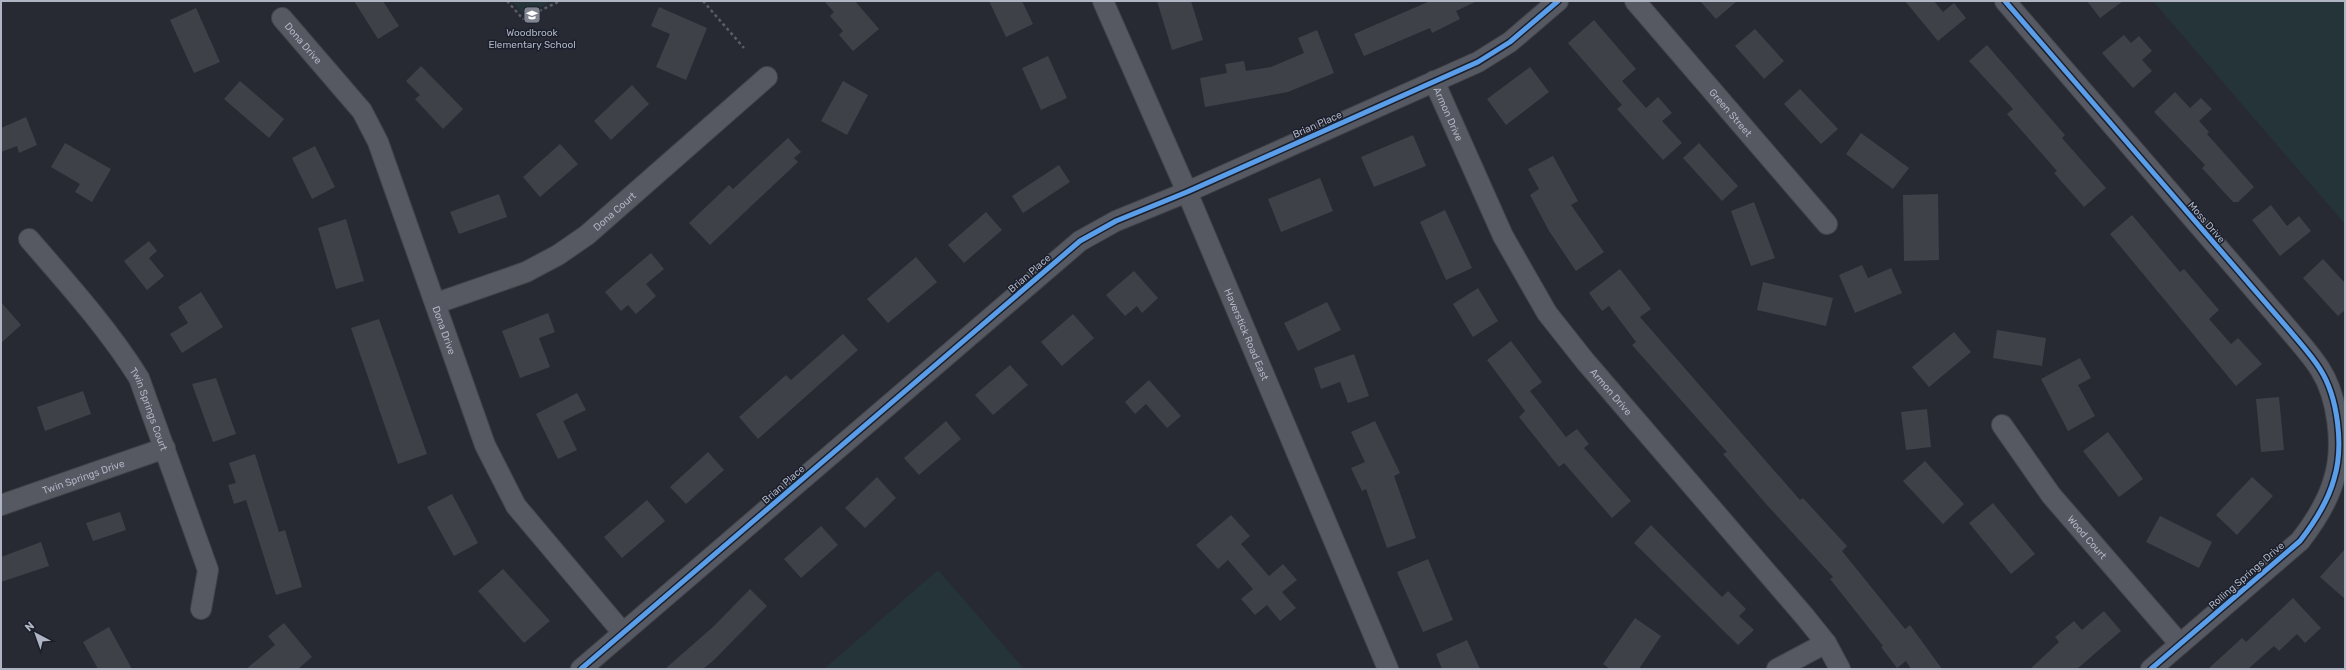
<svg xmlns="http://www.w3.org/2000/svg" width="2346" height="670" font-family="Rubik,sans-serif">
	<rect width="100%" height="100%" fill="#272a32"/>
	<g fill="#253438">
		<path d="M512 1H551L525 16Z"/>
		<path d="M2153 1H2345V224Z"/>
		<path d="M938 570 1024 669H824Z"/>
	</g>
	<g fill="#3e4148">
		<path d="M354 1H383L399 26 378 39Z"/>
		<path d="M824 1H855L879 29 853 51 839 35 843 31 830 16 834 12Z"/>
		<path d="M989 1H1022L1033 24 1006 37Z"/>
		<path d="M1157 1H1191L1203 40 1172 50Z"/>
		<path d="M1430 1H1477L1456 11 1460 19 1432 33 1430 28 1364 56 1354 34Z"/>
		<path d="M1700 1H1737L1716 19Z"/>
		<path d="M1905 1H1934L1943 12 1954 3 1966 18 1938 41Z"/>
		<path d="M2087 1H2123L2100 18Z"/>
		<path d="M659 7 707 28 686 80 656 67 670 34 651 26Z"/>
		<path d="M196 8 220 62 194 73 170 20Z"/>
		<path d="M1594 20 1636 69 1622 81 1646 108 1658 97 1672 113 1662 121 1682 143 1663 160 1617 109 1622 105 1568 43Z"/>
		<path d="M1755 29 1784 61 1764 79 1735 46Z"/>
		<path d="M1317 30 1334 73 1288 92 1205 107 1200 78 1227 73 1225 64 1244 61 1246 71 1271 67 1304 53 1298 38Z"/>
		<path d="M2124 35 2131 43 2139 36 2152 51 2142 60 2152 71 2133 88 2102 53Z"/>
		<path d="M1987 45 2065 135 2062 138 2106 188 2084 207 2054 173 2057 171 2007 114 2013 109 1969 61Z"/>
		<path d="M1048 56 1067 98 1041 110 1022 68Z"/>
		<path d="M421 66 463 109 443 129 415 99 420 95 406 81Z"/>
		<path d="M1530 67 1549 92 1506 125 1487 99Z"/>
		<path d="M240 81 284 119 269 138 224 99Z"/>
		<path d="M843 81 868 95 847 135 821 121Z"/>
		<path d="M632 85 649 104 611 140 594 121Z"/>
		<path d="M1800 89 1838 129 1821 144 1784 104Z"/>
		<path d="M2175 92 2190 108 2201 98 2212 109 2199 121 2209 132 2207 134 2254 187 2238 202H2233L2202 168 2205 165 2154 112Z"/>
		<path d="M26 117 37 145 19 153 17 146 1 152V128Z"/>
		<path d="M1861 133 1909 168 1893 189 1846 154Z"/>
		<path d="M1413 135 1426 166 1374 187 1361 157Z"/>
		<path d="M788 138 801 152 794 158 798 162 710 245 689 223 729 185 733 189Z"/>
		<path d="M65 143 111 169 92 202 75 192 80 184 51 167Z"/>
		<path d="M1699 143 1738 186 1722 201 1683 158Z"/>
		<path d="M560 144 578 164 540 197 523 177Z"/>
		<path d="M315 146 335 187 312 199 292 158Z"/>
		<path d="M1553 156 1578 201 1571 205 1604 252 1576 271 1549 231 1530 195 1539 189 1528 169Z"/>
		<path d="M1059 165 1070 182 1023 213 1012 196Z"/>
		<path d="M1320 178 1333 211 1281 232 1268 199Z"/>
		<path d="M499 194 507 217 459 234 450 212Z"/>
		<path d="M1938 194 1939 260 1904 261 1903 195Z"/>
		<path d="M1754 202 1775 258 1751 266 1731 211Z"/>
		<path d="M2271 205 2287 226 2299 216 2311 231 2280 256 2252 220Z"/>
		<path d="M1445 210 1472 268 1446 280 1420 222Z"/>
		<path d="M986 212 1002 230 964 263 948 245Z"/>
		<path d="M2132 215 2180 272 2184 269 2219 310 2209 319 2231 344 2238 338 2262 364 2236 386 2110 234Z"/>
		<path d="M346 219 364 281 336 289 318 228Z"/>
		<path d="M149 241 157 251 149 258 164 276 147 290 124 261Z"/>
		<path d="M651 253 664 269 646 284 656 296 636 314 628 305 621 311 605 292Z"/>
		<path d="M916 257 937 282 888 323 867 299Z"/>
		<path d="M2323 259 2345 283V310L2338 316 2303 278Z"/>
		<path d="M1862 265 1868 278 1891 268 1902 293 1855 313 1839 275Z"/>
		<path d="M1620 269 1651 309 1640 317 1800 500 1803 498 1847 546 1842 551 1905 629 1910 625 1942 669H1911L1906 661 1897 668 1881 647 1883 646 1830 579 1833 577 1766 504 1723 454 1727 452 1632 345 1636 342 1609 306 1602 311 1589 293Z"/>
		<path d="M1134 271 1158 298 1142 313 1137 306 1125 316 1106 295Z"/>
		<path d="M1763 282 1833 298 1826 326 1757 310Z"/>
		<path d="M1478 288 1498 321 1473 337 1453 304Z"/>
		<path d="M201 292 223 327 182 353 170 334 188 323 178 307Z"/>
		<path d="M1 302 21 325 1 343Z"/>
		<path d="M1327 302 1341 330 1298 351 1284 323Z"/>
		<path d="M548 313 555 332 539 338 550 367 520 378 502 331Z"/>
		<path d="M1073 314 1094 338 1062 366 1041 342Z"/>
		<path d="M379 319 427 454 398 464 351 328Z"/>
		<path d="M1997 330 2046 338 2042 366 1993 358Z"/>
		<path d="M1954 332 1971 352 1929 387 1912 367Z"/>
		<path d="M843 334 858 350 758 439 739 417 786 375 791 380Z"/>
		<path d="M1511 341 1542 382 1530 391 1566 437 1577 429 1589 444 1584 448 1631 501 1612 518 1564 463 1559 467 1519 417 1525 411 1487 360Z"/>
		<path d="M1354 354 1369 396 1348 403 1340 382 1321 389 1314 368Z"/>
		<path d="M2080 358 2091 378 2078 385 2095 416 2068 431 2041 379Z"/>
		<path d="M1010 365 1028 385 993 415 975 395Z"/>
		<path d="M216 378 236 434 213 442 192 384Z"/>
		<path d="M1149 380 1181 416 1167 428 1146 404 1135 414 1125 402Z"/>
		<path d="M83 391 91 414 45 431 37 407Z"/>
		<path d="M577 393 586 410 563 421 577 450 558 459 536 414Z"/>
		<path d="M2279 397 2284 450 2261 452 2256 399Z"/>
		<path d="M1927 409 1931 447 1906 450 1901 412Z"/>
		<path d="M946 421 961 439 919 475 904 458Z"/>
		<path d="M1375 421 1400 473 1394 476 1416 538 1387 548 1366 489 1362 491 1351 468 1365 462 1351 432Z"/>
		<path d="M2108 432 2143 479 2119 497 2083 451Z"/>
		<path d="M708 452 724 470 686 504 670 487Z"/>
		<path d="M255 454 279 532 285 530 302 587 276 595 246 500 234 504 228 485 236 483 229 463Z"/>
		<path d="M1925 461 1964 504 1943 524 1903 481Z"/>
		<path d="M877 477 896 498 865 528 845 508Z"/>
		<path d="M2252 477 2273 496 2237 535 2216 515Z"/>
		<path d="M452 494 478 543 454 556 427 507Z"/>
		<path d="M647 500 665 521 622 558 604 537Z"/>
		<path d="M1993 503 2035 554 2011 574 1969 523Z"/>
		<path d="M120 512 126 530 93 541 86 523Z"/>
		<path d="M1231 515 1250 536 1241 544 1269 576 1283 564 1297 580 1282 592 1296 608 1280 621 1267 605 1255 615 1241 599 1253 589 1228 560 1218 569 1196 545Z"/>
		<path d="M2160 516 2212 542 2199 568 2146 542Z"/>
		<path d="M1651 525 1722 597 1728 591 1746 609 1739 616 1754 630 1738 645 1634 543Z"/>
		<path d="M821 526 838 545 801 578 784 559Z"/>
		<path d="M41 542 49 566 1 582V557Z"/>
		<path d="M2345 549V599L2320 577Z"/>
		<path d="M1428 559 1453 620 1423 632 1397 572Z"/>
		<path d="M503 569 550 621 524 643 478 591Z"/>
		<path d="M750 589 767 606 714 660 703 669H665L714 626Z"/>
		<path d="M2293 598 2321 628 2305 643 2297 634 2279 651 2274 646 2248 669H2208L2242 638 2246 642Z"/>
		<path d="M2104 611 2121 631 2077 669H2030L2059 642 2055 637 2074 621 2082 630Z"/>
		<path d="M1635 618 1661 636 1639 669H1610L1603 664Z"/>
		<path d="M284 623 312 657 298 669H246L275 645 268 636Z"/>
		<path d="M109 627 132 669H98L83 642Z"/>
		<path d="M1467 640 1480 669H1442L1436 654Z"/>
	</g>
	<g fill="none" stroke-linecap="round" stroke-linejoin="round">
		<g stroke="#43454b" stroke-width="22">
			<g id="minor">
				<path id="s1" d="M1103 1 1187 192 1388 669"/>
				<path id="s2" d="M1635 1 1827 224"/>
				<path d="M2005 1 2290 331C2300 343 2312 356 2320 369 2338 397 2344 447 2334 479 2328 501 2314 523 2300 541L2151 669"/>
				<path id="s3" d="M282 18 362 111 378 142 485 445 516 506 623 633"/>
				<path id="s4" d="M1434 81 1503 236 1547 313 1585 361 1806 618 1826 643 1840 669"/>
				<path id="s5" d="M29 239C67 283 107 327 139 378L208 570 201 609"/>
				<path id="s6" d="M437 303 526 272 558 255 587 235 767 77"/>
				<path id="s7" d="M2002 425 2051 495 2180 644"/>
				<path id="s8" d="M1 505 165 448"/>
				<path d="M581 669 1080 241 1116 221 1187 192 1478 62 1510 42 1558 1"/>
				<path d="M1777 669 1826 643"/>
			</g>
		</g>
		<g stroke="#595d65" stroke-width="2.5" stroke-dasharray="3 3" stroke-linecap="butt">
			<path d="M507 1 523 19 560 1"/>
			<path d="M703 1 744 48"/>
		</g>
		<use href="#minor" stroke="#565961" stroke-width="20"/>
		<g stroke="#1b1f2c" stroke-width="8">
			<g id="cycleway">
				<path d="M2005 1 2290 331C2300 343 2312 356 2320 369 2338 397 2344 447 2334 479 2328 501 2314 523 2300 541L2151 669"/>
				<path d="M581 669 1080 241 1116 221 1187 192 1478 62 1510 42 1558 1"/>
			</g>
		</g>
		<use href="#cycleway" stroke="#5a9eea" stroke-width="5"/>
	</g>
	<defs>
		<g id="school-square" transform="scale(0.9)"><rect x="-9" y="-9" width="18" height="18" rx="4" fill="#808491" stroke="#1b1f2c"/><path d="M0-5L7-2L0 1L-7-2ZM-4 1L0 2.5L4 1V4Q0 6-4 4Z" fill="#fff"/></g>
	</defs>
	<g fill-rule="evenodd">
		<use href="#school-square" x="532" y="15"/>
	</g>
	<g text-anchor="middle" stroke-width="3" stroke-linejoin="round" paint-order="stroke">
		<g font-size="10" fill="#b0b5c4" stroke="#1b1f2c">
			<text x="532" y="36">Woodbrook<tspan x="532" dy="12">Elementary School</tspan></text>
		</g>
		<g font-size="10" fill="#b0b5c4" stroke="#1b1f2c">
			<text dy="4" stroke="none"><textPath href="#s3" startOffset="33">Dona Drive</textPath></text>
			<text dy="4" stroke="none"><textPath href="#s2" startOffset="147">Green Street</textPath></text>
			<text dy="4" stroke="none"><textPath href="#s4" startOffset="36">Armon Drive</textPath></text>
			<text transform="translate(1317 124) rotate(-24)" y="4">Brian Place</text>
			<text dy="4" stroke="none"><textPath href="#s6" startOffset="202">Dona Court</textPath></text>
			<text transform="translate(2207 222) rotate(49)" y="4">Moss Drive</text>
			<text transform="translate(1029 273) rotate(-41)" y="4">Brian Place</text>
			<text dy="4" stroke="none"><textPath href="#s3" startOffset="357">Dona Drive</textPath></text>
			<text dy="4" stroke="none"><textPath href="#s1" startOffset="363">Haverstick Road East</textPath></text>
			<text dy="4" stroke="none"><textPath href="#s4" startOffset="360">Armon Drive</textPath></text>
			<text dy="4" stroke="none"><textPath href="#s5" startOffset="210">Twin Springs Court</textPath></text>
			<text dy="4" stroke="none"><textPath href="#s8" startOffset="87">Twin Springs Drive</textPath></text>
			<text transform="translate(783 484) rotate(-41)" y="4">Brian Place</text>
			<text dy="4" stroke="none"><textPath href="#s7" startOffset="141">Wood Court</textPath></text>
			<text transform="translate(2246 575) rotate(-41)" y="4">Rolling Springs Drive</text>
		</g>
	</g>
	<rect width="2346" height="670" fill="none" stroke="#b0b5c4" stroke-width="4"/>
	<g transform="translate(36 634) rotate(319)" stroke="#1b1f2c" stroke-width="3" paint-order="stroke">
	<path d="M0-3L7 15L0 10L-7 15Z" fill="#b0b5c4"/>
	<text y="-6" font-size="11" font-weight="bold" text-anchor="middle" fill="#b0b5c4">N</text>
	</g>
</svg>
